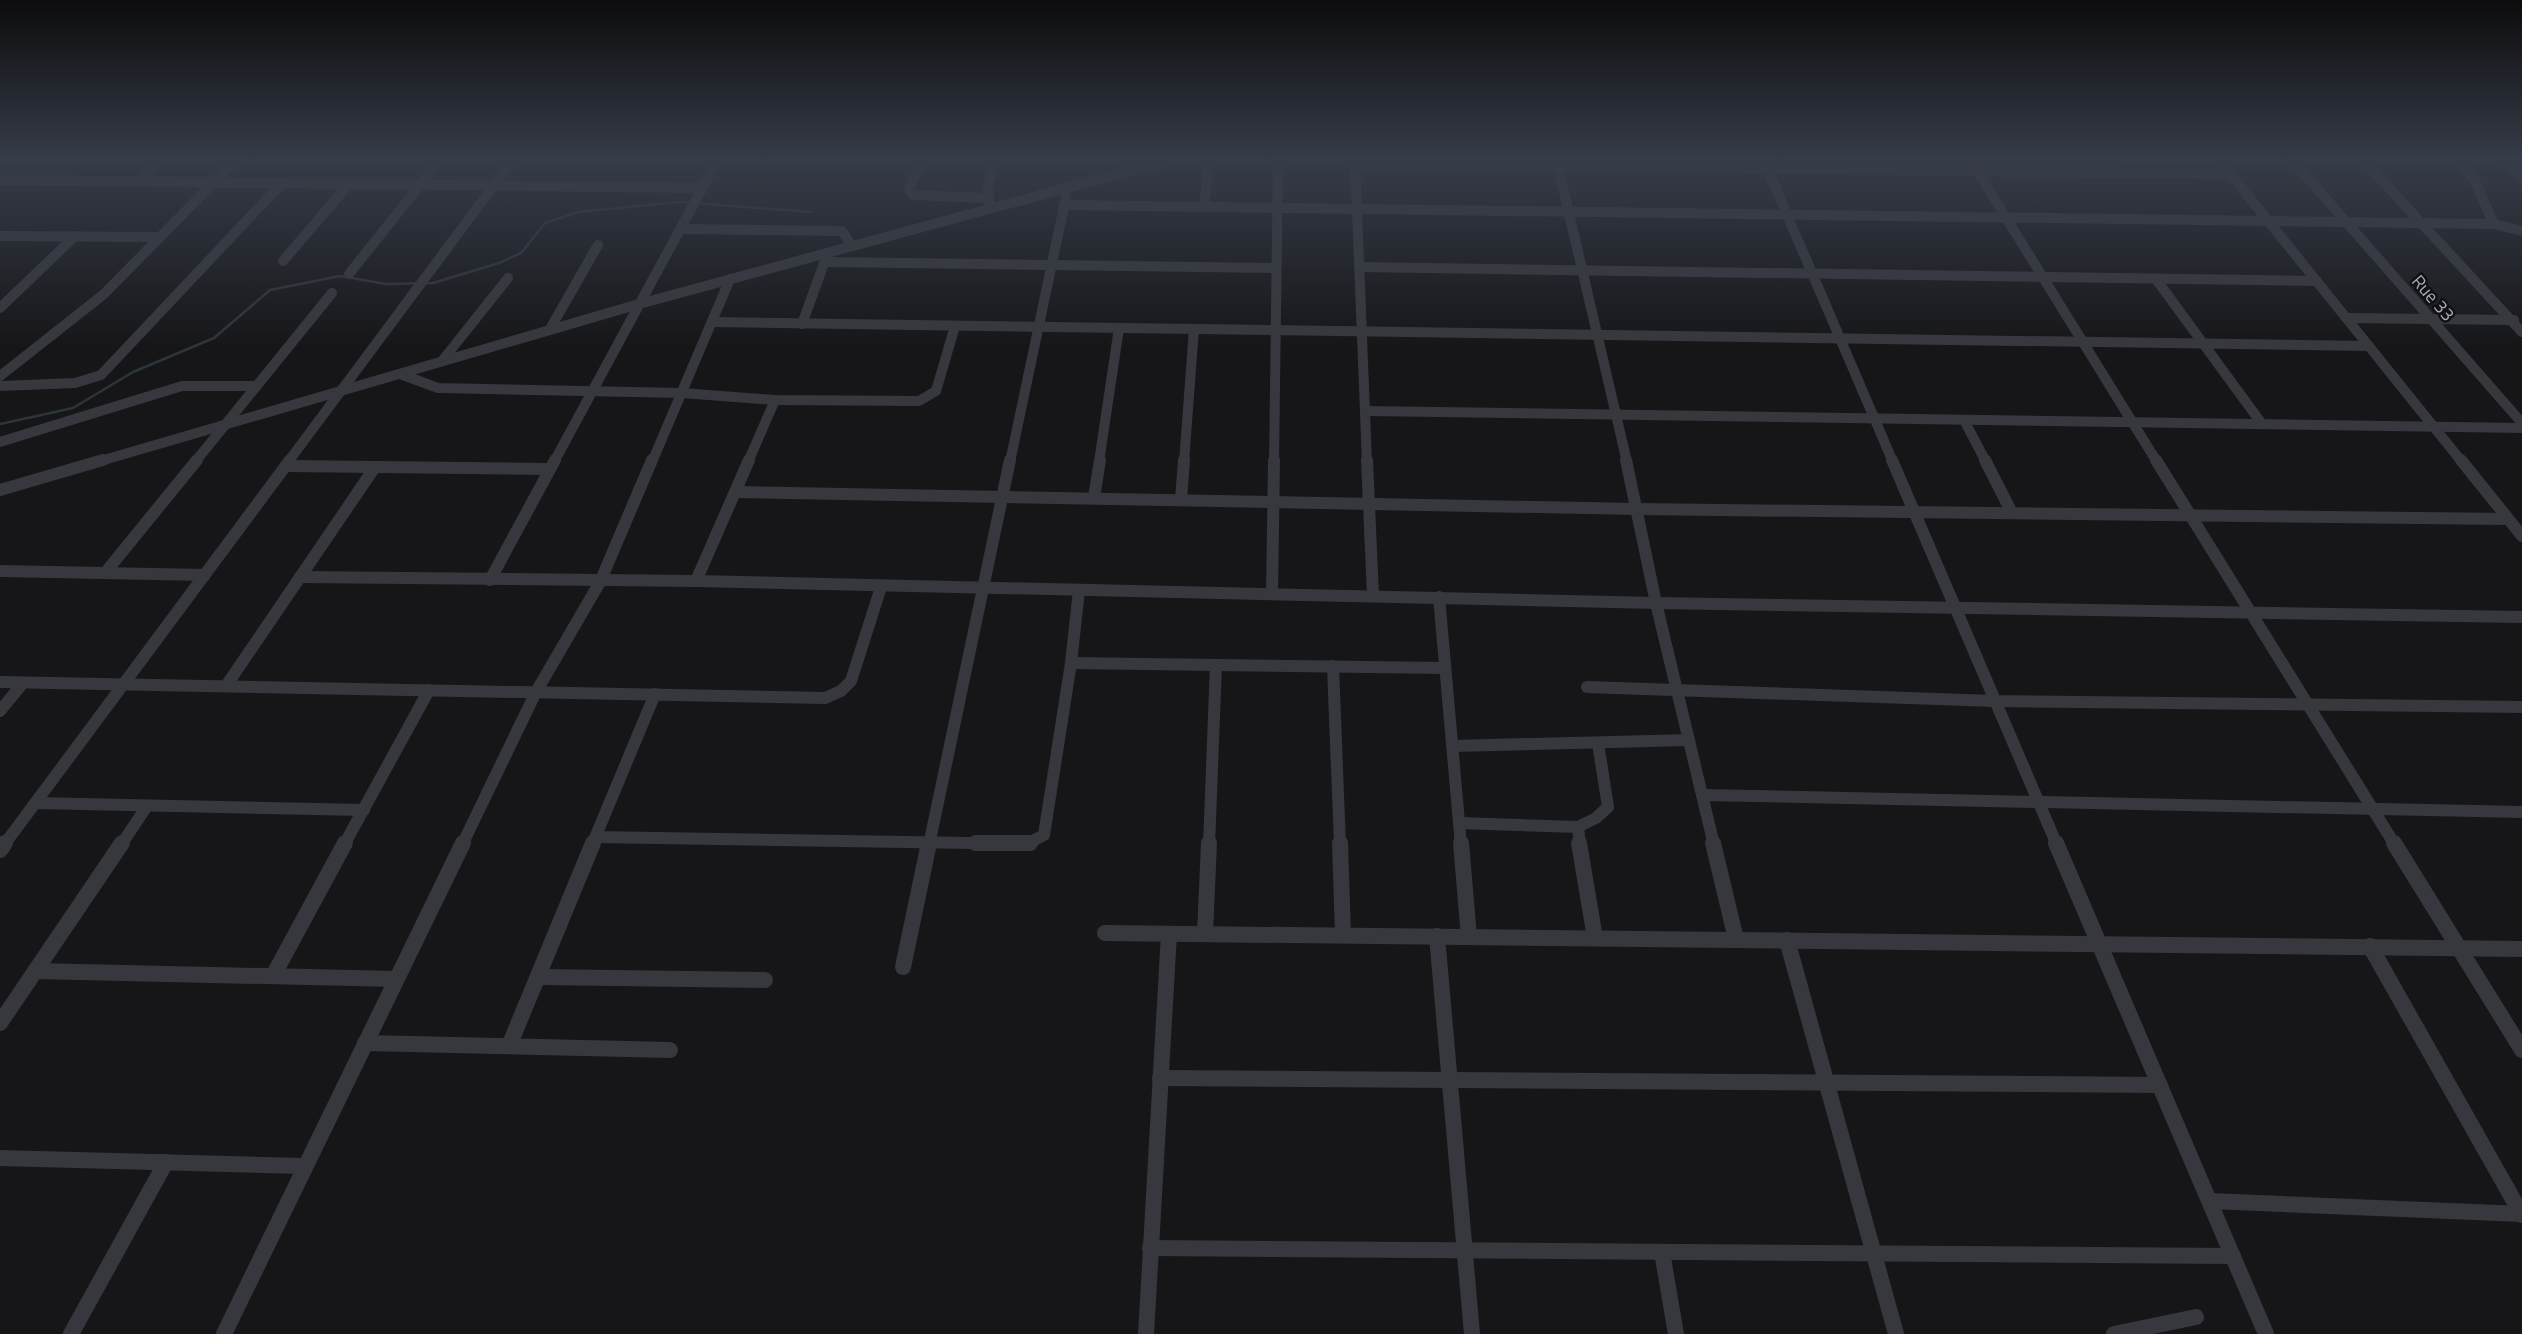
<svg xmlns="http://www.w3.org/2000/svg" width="2522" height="1334" font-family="'Titillium Web',sans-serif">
	<rect width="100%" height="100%" fill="#161618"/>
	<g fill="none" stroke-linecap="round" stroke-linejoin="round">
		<path stroke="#2c343c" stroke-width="2.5" d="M0 424 73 408 133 372 214 338 270 290 340 276 386 284 433 283 499 263 521 253 545 223 578 212 679 202 811 212"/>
		<g stroke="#37383d" stroke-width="10">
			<path d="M922 161 909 189 913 195 989 198"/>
			<path d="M1355 161 1367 462"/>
			<path d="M1764 161 1893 462"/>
			<path d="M1971 161 2157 462"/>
			<path d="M2220 161 2462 462"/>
			<path d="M2293 161 2522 423"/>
			<path d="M2364 161 2522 332"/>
			<path d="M2457 161 2473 177 2494 224"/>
			<path d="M2501 161 2522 178"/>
			<path d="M1557 162 1627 462"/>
			<path d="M1355 164 2230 174"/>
			<path d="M0 180 702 188"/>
			<path d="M139 181 160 161"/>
			<path d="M990 205 988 188 995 161"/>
			<path d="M1064 205 2494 224 2522 231"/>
			<path d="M1204 207 1209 161"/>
			<path d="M680 229 842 231 852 246"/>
			<path d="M0 236 161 237"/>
			<path d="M283 261 349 184"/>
			<path d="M826 262 1276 268"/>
			<path d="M1359 267 2317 281"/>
			<path d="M349 274 439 161"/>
			<path d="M2156 279 2262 424"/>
			<path d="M0 308 75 236"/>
			<path d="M2346 318 2514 320"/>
			<path d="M712 322 2369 346"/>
			<path d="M802 324 827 255"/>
			<path d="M550 329 598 245"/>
			<path d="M442 361 508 278"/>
			<path d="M400 374 438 388 682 393 775 400 919 401 936 391 955 326"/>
			<path d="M0 376 104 294 235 161"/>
			<path d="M0 386 75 383 101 375 282 183"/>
			<path d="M1365 411 2522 428"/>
			<path d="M1964 420 1986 462"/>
			<path d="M0 442 182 386H257"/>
			<path d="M97 462 639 304 1166 161"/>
			<path d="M195 462 332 293"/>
			<path d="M288 462 512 161"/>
			<path d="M554 462 717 161"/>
			<path d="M652 462 730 279"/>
			<path d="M748 462 775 400"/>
			<path d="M1010 462 1066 197"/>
			<path d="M1099 462 1119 328"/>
			<path d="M1184 462 1194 329"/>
			<path d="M1274 462 1278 161"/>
		</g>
		<g stroke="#37383d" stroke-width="12">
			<path d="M1367 460 1373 596"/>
			<path d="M1626 460 1656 603 1714 845"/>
			<path d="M1892 460 2057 845"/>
			<path d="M1985 460 2012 513"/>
			<path d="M2156 460 2395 845"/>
			<path d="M2461 460 2522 536"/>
			<path d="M286 466 550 469"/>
			<path d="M0 490 103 460"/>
			<path d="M736 492 1637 509 2508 519"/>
			<path d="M1094 498 1100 460"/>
			<path d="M1181 500 1184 460"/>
			<path d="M0 571 205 575"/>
			<path d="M105 573 197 460"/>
			<path d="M300 577 696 581 1656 603 2522 617"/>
			<path d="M490 580 555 460"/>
			<path d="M696 581 749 460"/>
			<path d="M1272 594 1274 460"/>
			<path d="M1439 597 1461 845"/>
			<path d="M1071 663 1445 668"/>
			<path d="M1333 666 1340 845"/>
			<path d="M0 682 825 698 841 691 851 681 881 587"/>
			<path d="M226 686 375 467"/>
			<path d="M1587 687 1995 701 2522 707"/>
			<path d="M0 711 23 683"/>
			<path d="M1452 746 1689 740"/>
			<path d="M1702 795 2522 812"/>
			<path d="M35 803 364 810"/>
			<path d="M1459 823 1578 827"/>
			<path d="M596 837 1027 844 1044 835 1071 663 1079 590"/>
			<path d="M4 845 290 460"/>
			<path d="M121 845 147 806"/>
			<path d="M344 845 429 690"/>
			<path d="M462 845 536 692 600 582 652 460"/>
			<path d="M592 845 655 694"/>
			<path d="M929 845 1010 460"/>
			<path d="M1209 845 1216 665"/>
			<path d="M1580 845 1578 827 1596 818 1608 807 1598 743"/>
		</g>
		<g stroke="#37383d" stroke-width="16">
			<path d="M976 843H1030"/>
			<path d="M1340 843 1343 935"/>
			<path d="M1461 843 1469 937"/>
			<path d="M1579 843 1595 938"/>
			<path d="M1713 843 1736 939"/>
			<path d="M2056 843 2266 1334"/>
			<path d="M2394 843 2522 1050"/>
			<path d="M0 850 5 843"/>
			<path d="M1105 933 2522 949"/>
			<path d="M1205 934 1209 843"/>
			<path d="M1437 936 1472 1334"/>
			<path d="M1787 940 1896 1334"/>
			<path d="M2370 946 2522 1215"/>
			<path d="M903 967 929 843"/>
			<path d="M35 971 396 979"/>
			<path d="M273 976 345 843"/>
			<path d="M538 977 765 980"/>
			<path d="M0 1023 122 843"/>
			<path d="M365 1043 670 1050"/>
			<path d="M509 1046 593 843"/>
			<path d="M1160 1078 2160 1085"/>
			<path d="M0 1158 305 1166"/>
			<path d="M2210 1201 2522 1214"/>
			<path d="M1150 1248 2233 1256"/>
			<path d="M1662 1252 1676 1334"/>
			<path d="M71 1334 166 1162"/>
			<path d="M224 1334 463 843"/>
			<path d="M1146 1334 1169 934"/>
			<path d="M2114 1334 2196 1317"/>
		</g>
	</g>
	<linearGradient id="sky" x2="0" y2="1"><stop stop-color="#0c0c0d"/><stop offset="0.46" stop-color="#363c48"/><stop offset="1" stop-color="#363c48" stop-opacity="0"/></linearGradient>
	<rect width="2522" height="348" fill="url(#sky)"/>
	<g text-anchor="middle" stroke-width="5" stroke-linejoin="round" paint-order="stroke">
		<g font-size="18" fill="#a9acb8" stroke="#111113">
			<text transform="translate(2433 298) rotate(49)" y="6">Rue 33</text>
		</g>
	</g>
</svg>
